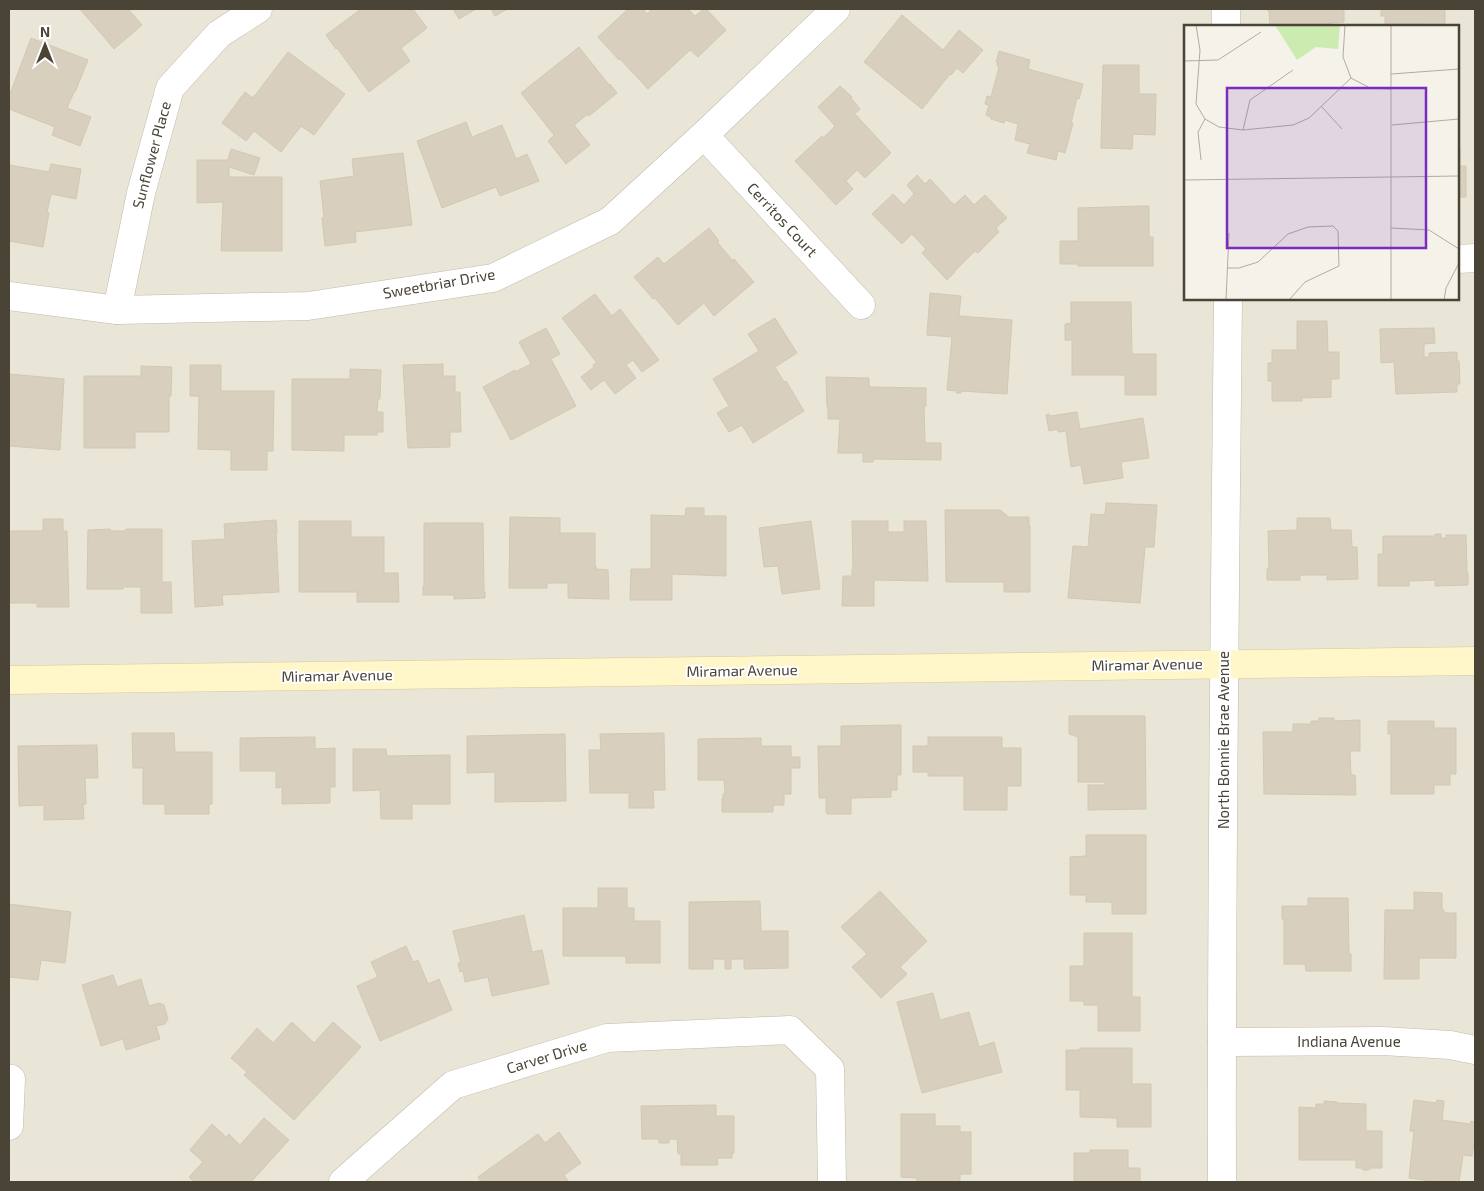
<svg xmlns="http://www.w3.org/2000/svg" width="1484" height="1191" font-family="'Exo 2',sans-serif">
	<rect width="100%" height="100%" fill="#f5f2e9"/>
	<path fill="#e9e5d7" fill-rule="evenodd" d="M9 9H1475V1182H9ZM1185 26H1458V299H1185Z"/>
	<g fill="#d8cfbe" stroke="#d3c8b1">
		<path d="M80 9H128L142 25 114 49Z"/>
		<path d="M361 9H413L427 28 401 48 410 61 369 92 337 48 336 49 326 35Z"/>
		<path d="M453 9H476L459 19Z"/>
		<path d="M491 9H507L495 16Z"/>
		<path d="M628 9H643L647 14 652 9H688L695 16 704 9H706L726 30 698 57 690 50 648 89 620 59 619 60 598 37Z"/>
		<path d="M1268 9H1344V22L1330 23V26H1270L1269 11H1268Z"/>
		<path d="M1381 9H1445V26H1425V24H1385V16H1381Z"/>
		<path d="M902 15 943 50 959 30 983 50 963 73 957 68 951 75 950 74 922 109 864 62Z"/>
		<path d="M31 38 88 60 75 92H74L67 108 91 117 80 146 52 135 55 127 9 109V97Z"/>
		<path d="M579 47 609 85 610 84 617 93 589 116 588 114 574 125 590 145 566 164 548 141 554 135 521 93Z"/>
		<path d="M999 51 1030 60 1028 69 1083 84 1079 99 1077 98 1071 123H1073L1065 153 1058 151 1056 160 1027 153 1030 144 1015 140 1018 124 1005 120 1004 123 991 119V117L986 115 989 105 985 104 987 96 991 97 999 67 997 66 998 63 996 62Z"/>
		<path d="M288 52 345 94 314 135 301 126 281 152 254 131 246 141 222 123 245 92 253 98Z"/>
		<path d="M1103 65H1139V94H1156L1155 135 1133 134 1132 149 1101 148Z"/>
		<path d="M840 86 852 97 851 98 860 109 855 114 891 153 865 178 857 170 846 181 853 189 836 205 795 161 822 136 823 138 835 126 818 107Z"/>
		<path d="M466 122 472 137 502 125 516 159 527 154 539 181 500 196 496 187 442 208 417 141Z"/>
		<path d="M1458 148H1460V166H1466V197H1458Z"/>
		<path d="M231 149 260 158 254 175 229 167V177H282V251H221L223 202 197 203V160H228Z"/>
		<path d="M403 153 412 225 355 232 356 242 325 246 322 218 324 217 320 181 354 176 352 159Z"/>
		<path d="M51 164 81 169 76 199 51 194 47 212 49 213 43 247 9 241V165L49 172Z"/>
		<path d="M917 175 925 184 930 179 954 205 965 195 974 205 985 195 1007 218 996 228 999 232 978 253 975 251 954 272H955L947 280 922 253 926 249 912 234 902 244 872 214 893 194 904 205 914 194 907 185Z"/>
		<path d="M1139 206H1149V237H1153V266H1078V264H1060V241H1078V208Z"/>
		<path d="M709 228 719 241 717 242 733 261 734 259 754 282 714 316 704 303 678 325 655 298 653 299 634 277 658 257 664 264Z"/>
		<path d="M930 293 961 296 959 316 1012 320 1007 394 961 391V393H956L957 391 947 390 952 337 927 335Z"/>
		<path d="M595 294 612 316 620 309 659 360 642 372 633 360 626 365 636 378 615 394 604 380 591 390 581 377 594 367 593 365 597 363 562 318Z"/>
		<path d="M1071 302H1131L1132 354H1156V395H1125V375H1072V340H1065V324L1071 323Z"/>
		<path d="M775 318 797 353 775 367 784 382 786 381 804 411 753 443 742 425 729 432 717 413 729 406 713 379 759 351 748 334Z"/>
		<path d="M1297 321H1327L1328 352H1339V379H1331V397L1302 398V401H1272V381H1268V363H1272V350H1297Z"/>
		<path d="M546 328 560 354 551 359 576 406 511 440 483 387 515 370V372L531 364 519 342Z"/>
		<path d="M1434 328 1435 343 1424 344V357H1429V353L1457 352V361H1459L1460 384H1457V392L1396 394 1394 362 1381 363 1380 329Z"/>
		<path d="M443 364V376H455V392H460L461 432H450V447L408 448 403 365Z"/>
		<path d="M190 365H221V391H274L273 451H267V470H231V450L198 449 199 396H190Z"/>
		<path d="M141 366 172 367 171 396H169V432H135V448H84V376H141Z"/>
		<path d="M350 369 381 370 380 399H378L377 412H383V432H377V435H344V451L292 450V379H350Z"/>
		<path d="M9 374 64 379 60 450 9 446Z"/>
		<path d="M826 377 869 378V387L926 388V406H924L925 443H941V460L873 459V462H863V453H838L840 419H828V407H827Z"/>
		<path d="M1077 412 1080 429 1143 418 1149 458 1121 462 1123 478 1084 484 1081 465 1071 467 1066 431 1058 432V429L1049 431 1046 415 1049 414 1050 416Z"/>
		<path d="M1106 503 1157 505 1154 547H1145L1140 603 1068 598 1073 546 1088 547 1091 514 1105 515Z"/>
		<path d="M686 508H704V516H726V576L672 574V600H630L631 569H651V515L685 516Z"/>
		<path d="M945 510H1000L1009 517H1029V526H1030V592H1004V582H946Z"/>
		<path d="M510 517 560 518V533H595V566H596V569L608 570 609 599 568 598V583H547V588H509Z"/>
		<path d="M1297 518H1330L1331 530H1351L1352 547H1357L1358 579 1327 580V575H1300V580H1267V569H1269L1268 531 1297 530Z"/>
		<path d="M43 519H63V531H67L69 607H37V603H9V531H43Z"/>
		<path d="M276 520 277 533H276L279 592 222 595 223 605 195 607 192 541 225 539 224 524Z"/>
		<path d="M299 521H351V537H384V573H398L399 602H357V592H299Z"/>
		<path d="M811 521 820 589 782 594 778 566 764 567 759 528Z"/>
		<path d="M852 521H888V532H904V521H926L928 581 874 580V606H842L843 576H852V569H853Z"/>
		<path d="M424 523H483L484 592H485V598L454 599V595H423V586H424Z"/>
		<path d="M110 529V531H126V529H162V582H171L172 613H141V587H123V589H87L88 530Z"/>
		<path d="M1435 534H1441V538H1446V535H1466L1467 573H1468V585L1435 586V580L1409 581V586H1378V554H1383V536H1435Z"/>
		<path d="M1069 716H1145L1146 809 1088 810V785H1105V782H1078V737L1069 734Z"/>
		<path d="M1319 718H1334V721L1360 720V751H1350L1351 775H1355L1356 795 1264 794 1263 732H1293V724H1311V721H1319Z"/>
		<path d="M1388 721H1434V728H1456V774H1450V785H1434V794H1391V734H1388Z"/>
		<path d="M901 725V775H897V790H891V797L851 798V814H827V812H826V798H819V793L818 746H841V726Z"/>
		<path d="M132 733H174L175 752H212V804H209V814H165V804H143V768H133Z"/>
		<path d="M664 733 665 790H653L654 808H629V793H590L589 750H601L600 734Z"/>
		<path d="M565 734 566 801 495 802V772L467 773V736Z"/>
		<path d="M315 737V749L335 748V787H330V803L282 804V787L276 788V771H240V738Z"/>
		<path d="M928 737H1002V748H1021V786H1007V810H964V776H928V772H913V746H928Z"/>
		<path d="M761 738V746H791V757H800V768H791V794H784V805H773V812H722V799H723V794H725L724 780H698V739Z"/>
		<path d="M97 745 98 778H85L86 804H83L84 819 44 820V805L19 806 18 746Z"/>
		<path d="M353 749H386L387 756 450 755V804H412V819H381L380 790 353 791Z"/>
		<path d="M1086 835H1146V914H1112V902H1086V895H1070V857L1086 856Z"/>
		<path d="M598 888H627V908H634V921H660V963H626V956H563V908H598Z"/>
		<path d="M880 891 927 941 900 967 907 974 881 998 852 967 867 954 841 927Z"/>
		<path d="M1414 892 1442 893V910H1444V913H1456V958H1419V979H1384L1385 910H1414Z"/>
		<path d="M1308 898H1348L1349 954H1351V971H1306L1305 964H1284V919H1282V906H1308Z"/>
		<path d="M760 901 761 931H788V968L744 969V959H731V969H725V959H713V969H689V902Z"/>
		<path d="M9 904 71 912 65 963 41 960 38 980 9 977Z"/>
		<path d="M524 915 532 952 542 950 549 984 492 996 488 977 465 982 463 971 460 972 458 963H461L453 931Z"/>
		<path d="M1084 933H1132V997H1140V1031H1098V1005H1084V1001H1070V966H1084Z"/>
		<path d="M406 946 413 962 418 960 428 984 439 979 452 1010 380 1041 357 986 378 977 371 962Z"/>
		<path d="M113 975 117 987 141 979 149 1006 159 1003 164 1005 168 1019 165 1024 156 1026 160 1039 126 1050 123 1039 101 1046 82 985Z"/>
		<path d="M933 993 940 1020 969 1012 979 1047 994 1042 1002 1072 922 1093 897 1002Z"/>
		<path d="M292 1022 314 1043 333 1022 361 1047 294 1120 244 1075 247 1072 231 1058 257 1028 273 1043Z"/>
		<path d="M1080 1048H1132V1084H1151V1127H1117V1118L1080 1117V1090H1066V1050H1080Z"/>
		<path d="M1414 1100 1436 1103 1437 1100 1444 1101 1442 1120 1470 1124 1471 1121 1475 1122V1137L1472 1156 1463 1155 1459 1182H1438L1409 1178 1414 1131H1410Z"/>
		<path d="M1324 1101 1337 1102V1103L1366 1104V1131H1382V1168H1371L1369 1170H1363L1362 1168H1356V1160H1299V1107L1316 1108V1104H1324Z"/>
		<path d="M716 1105V1116H734V1153H732V1158H717L718 1165H681V1154H678L677 1139H669V1143H659V1139H642L641 1106Z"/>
		<path d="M901 1114H935V1126H960V1132H971V1174H960V1182H917V1178L901 1177Z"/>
		<path d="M264 1118 289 1140 251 1182H194L189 1177 203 1162 190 1150 212 1124 226 1137 229 1134 240 1145Z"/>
		<path d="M559 1132 581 1163 564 1175 569 1182H481L478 1177 538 1134 545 1143Z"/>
		<path d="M1090 1150H1128V1168H1140V1182H1074V1153H1090Z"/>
	</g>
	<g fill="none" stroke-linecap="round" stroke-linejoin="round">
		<g stroke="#c1bbab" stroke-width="29">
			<g id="street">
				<path d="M1226 9V26"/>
				<path d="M704 135 861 305"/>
				<path d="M1458 259 1475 258"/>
				<path d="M9 296 117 310 308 306 493 278 610 221 704 135 836 9"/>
				<path d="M117 310 141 193 170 88 219 34 258 9"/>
				<path d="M1222 1042 1383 1041 1450 1045 1475 1050"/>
				<path d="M9 1126 11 1079"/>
				<path d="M343 1182 453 1085 607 1038 790 1030 830 1069 832 1182"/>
				<path d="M1222 1182C1221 888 1225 593 1228 299"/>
			</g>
		</g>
		<g stroke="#d7ca97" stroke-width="29">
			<path id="secondary" d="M9 680 1475 661"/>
		</g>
		<use href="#street" stroke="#fff" stroke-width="28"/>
		<use href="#secondary" stroke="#fff6c9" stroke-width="28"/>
	</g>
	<g text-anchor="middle" stroke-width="4" stroke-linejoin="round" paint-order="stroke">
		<g font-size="15" fill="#4a4437" stroke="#fff">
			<text transform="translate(152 155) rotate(-75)" y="5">Sunflower Place</text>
			<text transform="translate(782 220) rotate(47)" y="5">Cerritos Court</text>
			<text transform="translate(439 284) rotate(-10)" y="5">Sweetbriar Drive</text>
			<text transform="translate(1147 665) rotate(-1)" y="5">Miramar Avenue</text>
			<text transform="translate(742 671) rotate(-1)" y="5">Miramar Avenue</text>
			<text transform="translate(337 676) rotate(-1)" y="5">Miramar Avenue</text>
			<text transform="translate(1224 740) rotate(-90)" y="5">North Bonnie Brae Avenue</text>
			<text x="1349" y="1047">Indiana Avenue</text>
			<text transform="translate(547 1057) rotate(-17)" y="5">Carver Drive</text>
		</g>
	</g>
	<g transform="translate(1184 25)">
		<rect width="275" height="275" fill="#f5f2e9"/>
		<path d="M91 0H156L154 24 132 22 113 35Z" fill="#ccebb0"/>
		<path fill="none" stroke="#b1aca2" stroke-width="1" d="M12 0 16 25 12 79 21 94 35 102 59 105 109 100 125 93 167 53M161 0 159 32 167 53 186 63 207 64M0 36 34 35 77 7M207 49 275 44M137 81 158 104M208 100 275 94M59 105 66 75 109 45M17 135 14 107 21 94M0 155 275 151M207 203 245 205 275 224M43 243H55L74 237 104 209 124 202 149 201 154 206 155 241 121 257 105 275M42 275 45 208M207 275V0M260 275 262 263 275 238"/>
		<path fill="#7b2cbf" fill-opacity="0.15" stroke="#7b2cbf" stroke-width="2.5" d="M43 63H242V223H43Z"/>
		<rect width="275" height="275" fill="none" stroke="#4a4437" stroke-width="2.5"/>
	</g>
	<rect width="1484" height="1191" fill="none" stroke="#4a4437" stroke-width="20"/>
	<g transform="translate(45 45)" stroke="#ffffff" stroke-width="4" paint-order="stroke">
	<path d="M0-4L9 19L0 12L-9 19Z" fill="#4a4437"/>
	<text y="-8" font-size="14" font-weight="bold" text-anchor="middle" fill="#4a4437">N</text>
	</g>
</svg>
